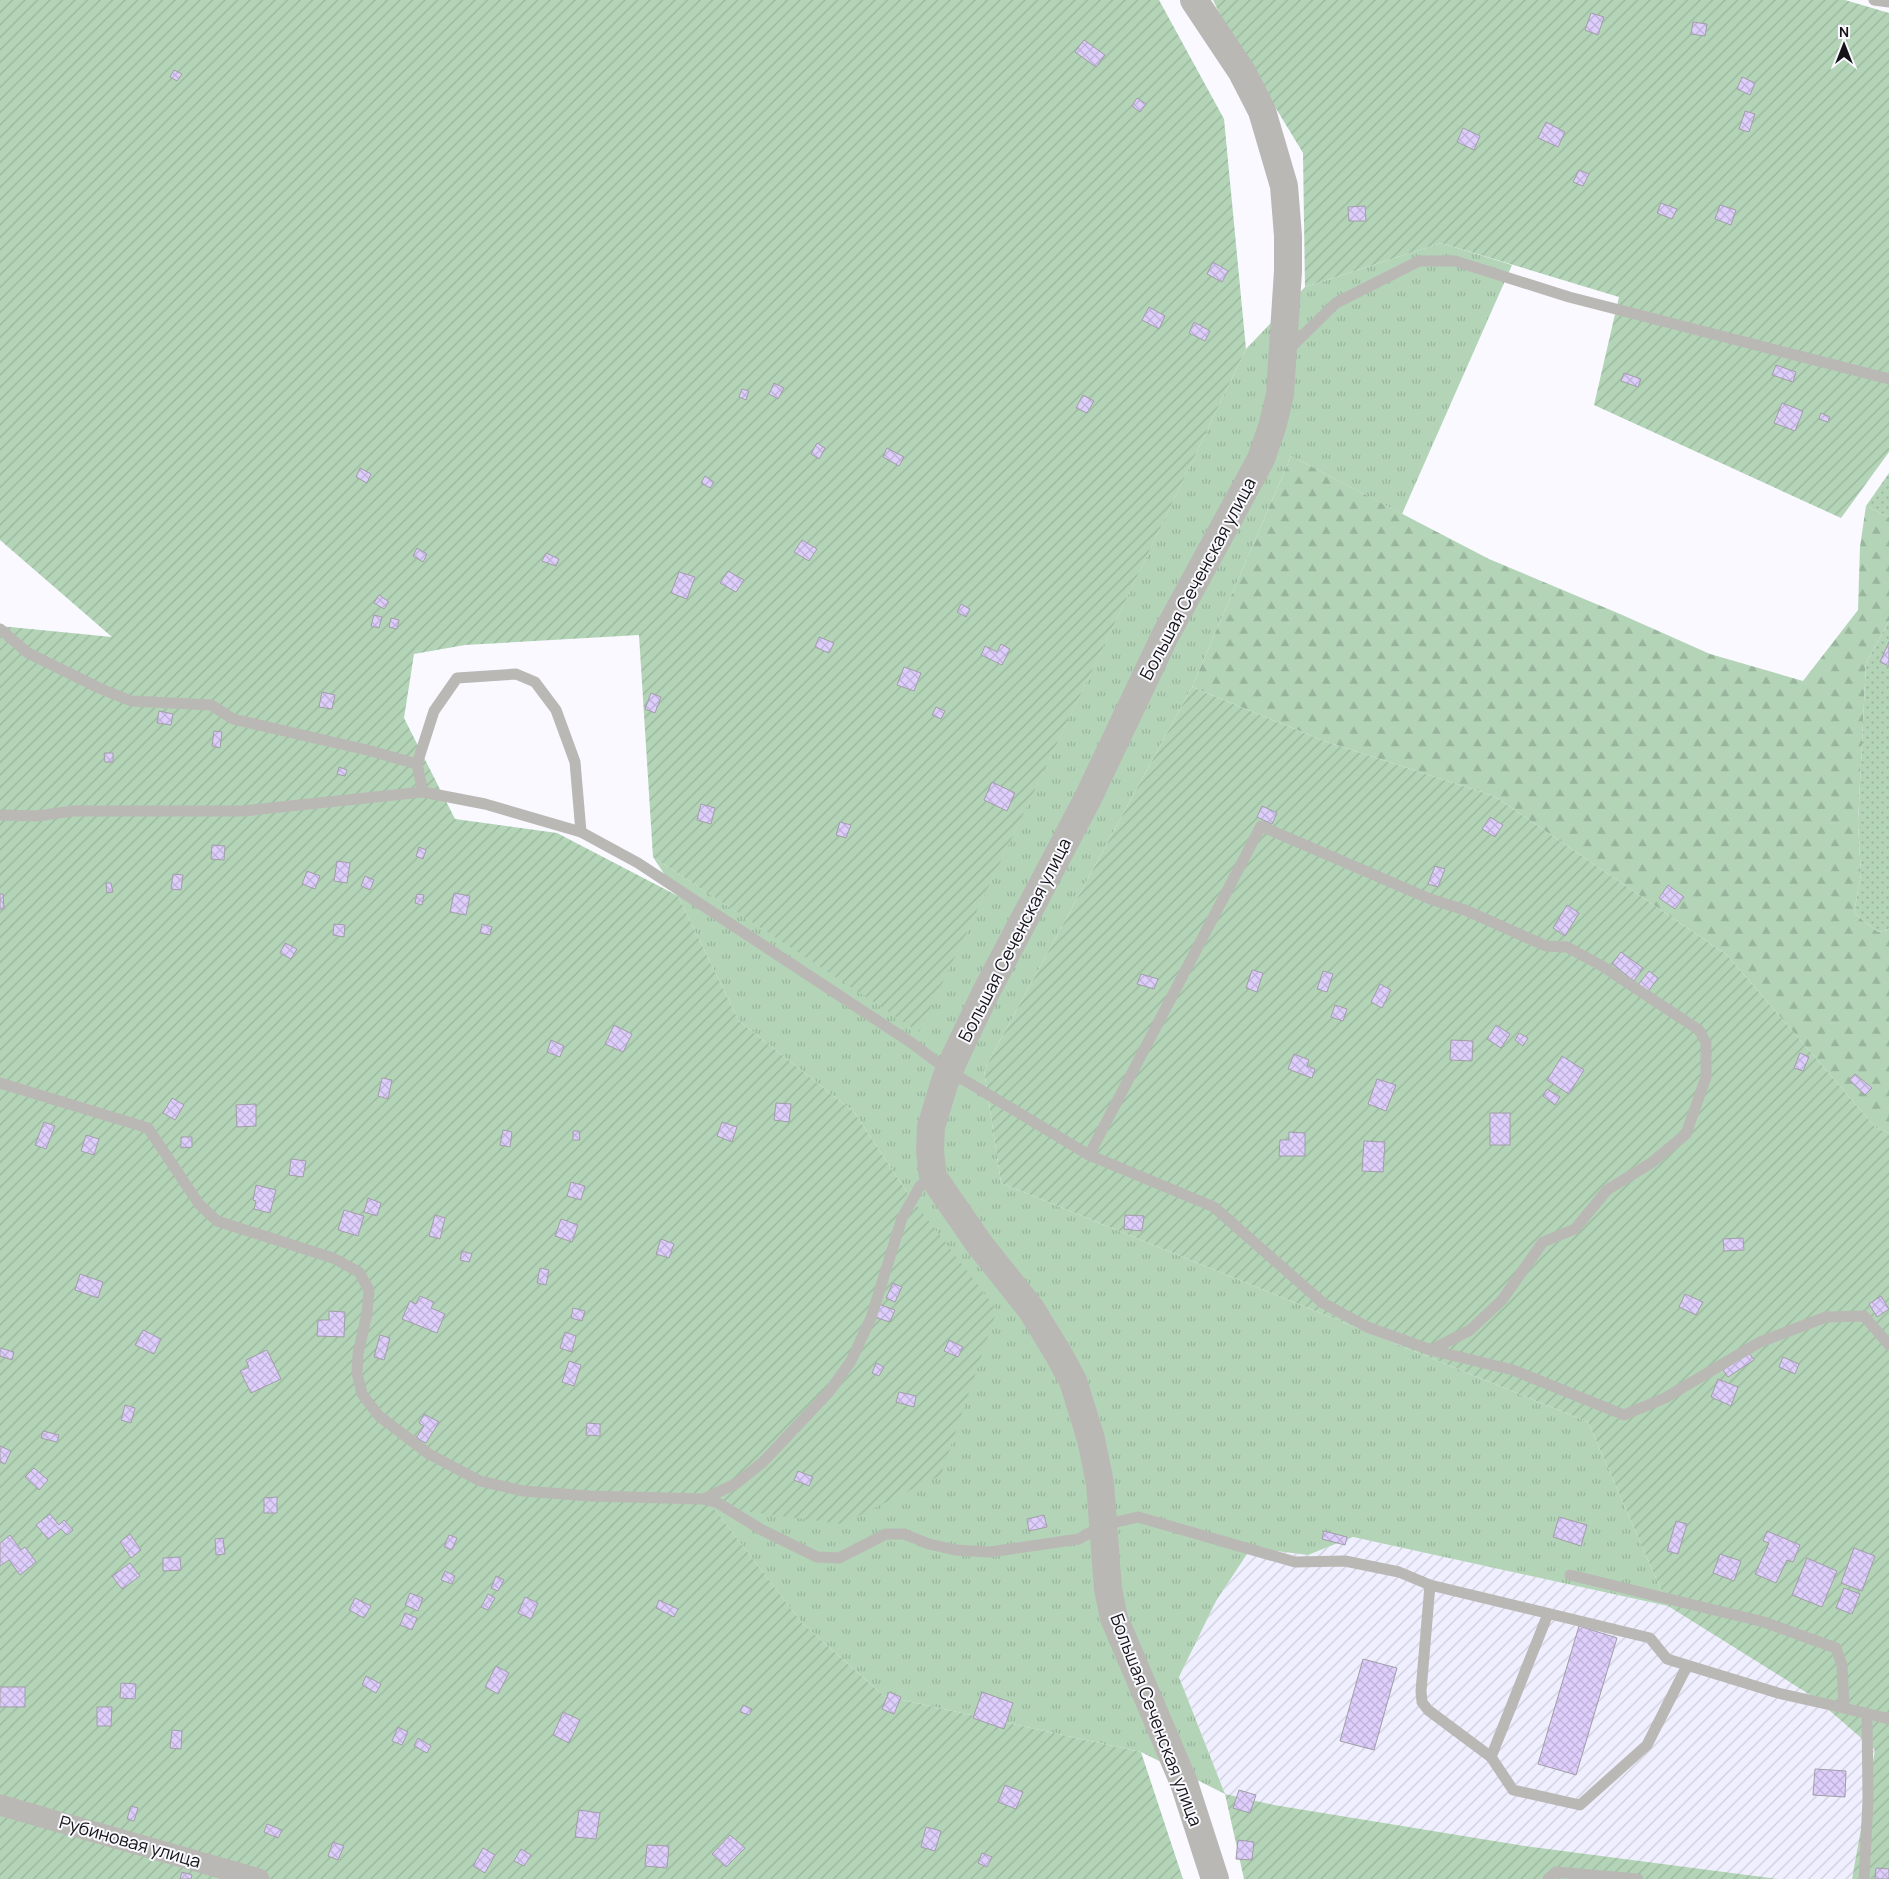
<svg xmlns="http://www.w3.org/2000/svg" width="1889" height="1879" font-family="Manrope,sans-serif">
	<defs>
		<pattern id="industrial-furrows" width="10" height="10" patternUnits="userSpaceOnUse" patternTransform="scale(1.25)"><rect width="10" height="10" fill="#f0efff"/><path d="M-1 1l2-2M0 10L10 0M9 11l2-2" fill="none" stroke="#cdccda"/></pattern>
		<pattern id="grass-tufts" width="24" height="20" patternUnits="userSpaceOnUse" patternTransform="scale(1.25)"><rect width="24" height="20" fill="#b3d4b7"/><path d="M3 7l-1-3M5 7V3M7 7l1-3M15 17l-1-3M17 17v-4M19 17l1-3" fill="none" stroke="#99b59d"/></pattern>
		<pattern id="forest-firs" width="22" height="20" patternUnits="userSpaceOnUse" patternTransform="scale(1.25)"><rect width="22" height="20" fill="#b3d4b7"/><path d="M5 1l3.5 6h-7zM16 11l3.5 6h-7z" fill="#99b59d"/></pattern>
		<pattern id="park-dots" width="8" height="8" patternUnits="userSpaceOnUse" patternTransform="scale(1.25)"><rect width="8" height="8" fill="#b3d4b7"/><path d="M2 2h.1M6 6h.1" fill="none" stroke="#99b59d" stroke-width="1.8" stroke-linecap="round"/></pattern>
		<pattern id="garden-furrows" width="10" height="10" patternUnits="userSpaceOnUse" patternTransform="scale(1.25)"><rect width="10" height="10" fill="#b3d4b7"/><path d="M-1 1l2-2M0 10L10 0M9 11l2-2" fill="none" stroke="#99b59d"/></pattern>
		<pattern id="building-cross-hatch" width="8" height="8" patternUnits="userSpaceOnUse" patternTransform="scale(1.25)"><rect width="8" height="8" fill="#decefc"/><path d="M0 0l8 8M0 8l8-8" fill="none" stroke="#beb0d7"/></pattern>
	</defs>
	<rect width="100%" height="100%" fill="#f9f9ff"/>
	<path fill="url(#industrial-furrows)" d="M1353 1537 1668 1606 1815 1698 1875 1750 1852 1879H1778L1525 1846 1274 1805 1225 1794 1179 1677 1216 1601 1251 1548 1308 1555Z"/>
	<path fill="url(#grass-tufts)" d="M1441 243 1512 265 1402 514 1291 456 1192 687 984 1070 1001 1183 1588 1422 1668 1606 1353 1537 1308 1555 1251 1548 1216 1601 1179 1677 1225 1794 1141 1752 884 1696 802 1623 712 1506 909 1195 854 1112 739 1021 676 892 653 857 919 1031 1246 349 1305 287Z"/>
	<path fill="url(#forest-firs)" d="M1291 456 1489 559 1620 614 1710 654 1803 681 1858 610 1860 547 1866 506 1889 517V621L1866 663 1858 823 1861 874 1854 913 1878 932 1889 930V1133L1876 1128 1727 955 1494 796 1324 741 1192 687Z"/>
	<g fill="url(#park-dots)">
		<path d="M1889 473V517L1866 506Z"/>
		<path d="M1889 621V930L1878 932 1854 913 1861 874 1858 823 1866 663Z"/>
	</g>
	<g fill="url(#garden-furrows)">
		<path d="M0 0H1159L1224 119 1246 349 919 1032 653 857 639 635 465 645 414 654 404 718 455 819 557 833 678 896 739 1021 854 1112 909 1195 997 1310 941 1475 842 1524 713 1507 802 1623 884 1696 1141 1752 1183 1879H0V626L112 637 0 540Z"/>
		<path d="M1213 0H1845L1889 13V452L1841 518 1594 405 1619 297 1441 243 1305 287 1303 153 1223 21Z"/>
		<path d="M1192 687 1324 741 1494 796 1727 955 1876 1128 1889 1133V1879H1852L1875 1750 1815 1698 1668 1606 1588 1422 1001 1183 984 1070Z"/>
		<path d="M1225 1794 1274 1805 1525 1846 1778 1879H1244Z"/>
	</g>
	<g fill="url(#building-cross-hatch)" stroke="#a19ea6">
		<path d="M1591 13 1604 17 1598 35 1585 30Z"/>
		<path d="M1693 22 1707 24 1705 36 1691 34Z"/>
		<path d="M1084 40 1105 55 1096 67 1075 52Z"/>
		<path d="M174 70 182 74 177 81 170 77Z"/>
		<path d="M1742 77 1755 83 1750 95 1737 89Z"/>
		<path d="M1137 98 1146 104 1140 112 1132 106Z"/>
		<path d="M1745 111 1755 114 1749 132 1739 129Z"/>
		<path d="M1546 122 1565 132 1558 147 1538 138Z"/>
		<path d="M1463 128 1480 136 1474 150 1457 142Z"/>
		<path d="M1579 170 1589 174 1583 186 1573 182Z"/>
		<path d="M1661 203 1677 209 1672 219 1657 213Z"/>
		<path d="M1720 205 1736 210 1731 225 1715 219Z"/>
		<path d="M1365 206 1366 221H1349L1348 207Z"/>
		<path d="M1213 262 1228 271 1222 282 1207 274Z"/>
		<path d="M1149 307 1165 316 1159 329 1142 320Z"/>
		<path d="M1194 322 1210 331 1205 341 1189 333Z"/>
		<path d="M1776 365 1796 372 1793 382 1772 375Z"/>
		<path d="M1624 373 1641 379 1638 387 1621 381Z"/>
		<path d="M774 383 784 388 778 399 769 394Z"/>
		<path d="M742 389 749 391 746 400 739 397Z"/>
		<path d="M1083 395 1094 401 1087 413 1076 408Z"/>
		<path d="M1782 403 1803 411 1795 431 1774 423Z"/>
		<path d="M1821 413 1830 417 1828 422 1819 419Z"/>
		<path d="M817 443 825 448 819 459 811 454Z"/>
		<path d="M887 448 904 457 899 466 883 457Z"/>
		<path d="M360 468 371 474 367 483 356 477Z"/>
		<path d="M705 476 714 482 710 488 701 483Z"/>
		<path d="M802 540 817 549 809 561 794 552Z"/>
		<path d="M417 548 427 554 423 562 413 556Z"/>
		<path d="M546 553 559 559 556 566 542 561Z"/>
		<path d="M728 571 744 580 736 592 720 583Z"/>
		<path d="M679 572 695 577 687 599 671 593Z"/>
		<path d="M379 595 389 602 384 609 374 603Z"/>
		<path d="M961 604 970 609 966 617 957 612Z"/>
		<path d="M374 615 382 617 379 628 371 626Z"/>
		<path d="M391 618 399 620 397 629 389 627Z"/>
		<path d="M819 637 834 643 829 653 815 647Z"/>
		<path d="M1889 642V666L1880 662Z"/>
		<path d="M1001 644 1010 649 1002 665 981 655 985 646 997 652Z"/>
		<path d="M904 667 921 673 914 691 897 685Z"/>
		<path d="M322 692 335 695 332 709 319 707Z"/>
		<path d="M651 693 661 697 655 713 645 709Z"/>
		<path d="M936 707 945 711 941 719 932 715Z"/>
		<path d="M159 711 173 714 171 725 157 723Z"/>
		<path d="M214 731 222 732 220 748 212 746Z"/>
		<path d="M104 753H113V762H105Z"/>
		<path d="M339 767 347 770 345 776 337 774Z"/>
		<path d="M992 782 1015 793 1007 811 984 800Z"/>
		<path d="M701 804 715 808 711 824 697 820Z"/>
		<path d="M1262 806 1277 813 1272 824 1257 817Z"/>
		<path d="M1490 817 1503 825 1495 837 1482 829Z"/>
		<path d="M840 822 851 825 846 838 836 835Z"/>
		<path d="M212 845 225 846 224 860 211 859Z"/>
		<path d="M419 847 426 850 423 859 416 856Z"/>
		<path d="M337 861 350 863 347 883 334 881Z"/>
		<path d="M1435 866 1445 869 1438 887 1428 884Z"/>
		<path d="M307 871 320 876 315 889 302 884Z"/>
		<path d="M173 874 183 875 181 890 171 889Z"/>
		<path d="M365 876 374 880 370 890 361 886Z"/>
		<path d="M106 883H111L113 892 107 893Z"/>
		<path d="M1668 885 1684 897 1675 909 1659 898Z"/>
		<path d="M454 893 470 896 466 915 450 912Z"/>
		<path d="M0 894H3L4 909H0Z"/>
		<path d="M417 894 424 895 422 905 415 903Z"/>
		<path d="M1567 905 1579 913 1565 936 1553 928Z"/>
		<path d="M334 924 345 925 344 937 333 935Z"/>
		<path d="M482 924 492 927 490 935 480 933Z"/>
		<path d="M285 943 297 949 291 959 280 953Z"/>
		<path d="M1621 952 1643 968 1634 981 1612 964Z"/>
		<path d="M1252 970 1263 973 1257 992 1246 988Z"/>
		<path d="M1323 971 1333 974 1327 992 1317 989Z"/>
		<path d="M1649 971 1658 978 1647 993 1637 986Z"/>
		<path d="M1141 974 1158 979 1154 989 1137 984Z"/>
		<path d="M1380 984 1391 990 1382 1008 1371 1002Z"/>
		<path d="M1335 1005 1347 1009 1343 1021 1331 1017Z"/>
		<path d="M614 1025 632 1034 623 1052 605 1044Z"/>
		<path d="M1496 1025 1510 1034 1501 1048 1487 1039Z"/>
		<path d="M1519 1033 1528 1038 1523 1046 1515 1040Z"/>
		<path d="M551 1040 564 1046 560 1057 547 1052Z"/>
		<path d="M1451 1040 1473 1041 1472 1061 1450 1060Z"/>
		<path d="M1800 1053 1809 1057 1803 1071 1794 1068Z"/>
		<path d="M1294 1054 1309 1060 1307 1066 1315 1069 1312 1078 1288 1069Z"/>
		<path d="M1562 1056 1584 1070 1569 1094 1547 1080Z"/>
		<path d="M1855 1074 1872 1088 1865 1095 1849 1080Z"/>
		<path d="M382 1078 392 1080 388 1099 378 1096Z"/>
		<path d="M1377 1079 1396 1085 1386 1111 1368 1104Z"/>
		<path d="M1547 1089 1560 1097 1555 1105 1543 1096Z"/>
		<path d="M172 1098 184 1105 175 1120 163 1113Z"/>
		<path d="M776 1103 791 1104 789 1122 774 1120Z"/>
		<path d="M256 1104V1126L237 1127 236 1105Z"/>
		<rect x="1490" y="1113" width="20" height="32"/>
		<path d="M44 1122 55 1126 46 1149 35 1145Z"/>
		<path d="M722 1122 737 1127 732 1142 717 1136Z"/>
		<path d="M503 1130 512 1132 510 1147 500 1145Z"/>
		<path d="M573 1131H579L580 1140H573Z"/>
		<path d="M1289 1132 1305 1133V1156H1279L1280 1140H1289Z"/>
		<path d="M86 1135 99 1139 94 1155 81 1151Z"/>
		<path d="M181 1137H192V1147L181 1148Z"/>
		<path d="M1364 1141 1385 1142 1383 1172 1362 1171Z"/>
		<path d="M291 1159 306 1161 303 1177 289 1175Z"/>
		<path d="M571 1182 585 1186 581 1200 567 1196Z"/>
		<path d="M256 1185 276 1190 270 1213 254 1209 256 1201 253 1200Z"/>
		<path d="M368 1198 381 1203 377 1216 364 1212Z"/>
		<path d="M344 1210 364 1216 358 1236 338 1230Z"/>
		<path d="M435 1215 445 1218 440 1239 429 1236Z"/>
		<path d="M1125 1215 1144 1216 1142 1231 1124 1229Z"/>
		<path d="M561 1219 578 1225 572 1242 555 1236Z"/>
		<path d="M1743 1238 1744 1250 1724 1251 1723 1239Z"/>
		<path d="M661 1239 674 1244 669 1258 656 1254Z"/>
		<path d="M462 1251 472 1254 469 1262 460 1260Z"/>
		<path d="M540 1268 549 1270 546 1285 537 1283Z"/>
		<path d="M80 1274 103 1282 98 1298 75 1290Z"/>
		<path d="M893 1283 902 1287 895 1302 886 1298Z"/>
		<path d="M1685 1294 1703 1302 1696 1315 1679 1307Z"/>
		<path d="M420 1296 434 1302 431 1308 445 1314 437 1333 402 1319 410 1301 416 1304Z"/>
		<path d="M1881 1296 1889 1309 1877 1317 1869 1304Z"/>
		<path d="M878 1304 895 1310 890 1322 874 1317Z"/>
		<path d="M573 1308 585 1311 582 1321 571 1318Z"/>
		<path d="M329 1311 345 1312 344 1337 317 1336 318 1320H329Z"/>
		<path d="M143 1330 161 1339 154 1354 135 1345Z"/>
		<path d="M565 1332 576 1336 572 1352 560 1348Z"/>
		<path d="M380 1335 390 1338 384 1360 374 1357Z"/>
		<path d="M949 1340 963 1347 958 1357 944 1351Z"/>
		<path d="M0 1348 14 1352 12 1360 0 1356Z"/>
		<path d="M267 1350 281 1379 251 1393 240 1371 249 1367 246 1360Z"/>
		<path d="M1749 1353 1754 1360 1728 1377 1723 1370Z"/>
		<path d="M1783 1357 1799 1364 1795 1374 1779 1367Z"/>
		<path d="M569 1361 581 1365 574 1386 562 1382Z"/>
		<path d="M876 1363 884 1367 879 1376 872 1373Z"/>
		<path d="M1718 1379 1738 1387 1731 1406 1711 1397Z"/>
		<path d="M899 1392 916 1396 914 1407 896 1402Z"/>
		<path d="M125 1405 135 1408 131 1423 121 1420Z"/>
		<path d="M424 1414 439 1422 426 1443 416 1438 424 1426 419 1423Z"/>
		<path d="M587 1423 600 1424V1436L586 1435Z"/>
		<path d="M43 1431 59 1435 57 1442 41 1438Z"/>
		<path d="M0 1446 11 1451 5 1464 0 1462Z"/>
		<path d="M34 1468 48 1480 39 1490 25 1477Z"/>
		<path d="M798 1471 813 1477 809 1486 794 1480Z"/>
		<path d="M277 1497V1513H264V1498Z"/>
		<path d="M50 1514 59 1525 64 1520 73 1530 67 1535 61 1529 48 1539 36 1525Z"/>
		<path d="M1044 1515 1047 1527 1029 1531 1027 1519Z"/>
		<path d="M1559 1517 1587 1525 1581 1546 1553 1537Z"/>
		<path d="M1676 1521 1687 1524 1678 1554 1667 1551Z"/>
		<path d="M1324 1531 1347 1537 1345 1545 1322 1539Z"/>
		<path d="M1767 1531 1800 1545 1793 1562 1787 1560 1776 1583 1755 1574 1769 1543 1763 1541Z"/>
		<path d="M130 1534 141 1550 131 1558 120 1542Z"/>
		<path d="M10 1535 21 1550 25 1547 36 1562 20 1575 9 1560 0 1566V1543Z"/>
		<path d="M449 1535 457 1538 452 1550 444 1547Z"/>
		<path d="M223 1538 225 1554 216 1555 215 1539Z"/>
		<path d="M1854 1548 1875 1556 1862 1591 1841 1583Z"/>
		<path d="M1720 1554 1741 1561 1734 1581 1713 1573Z"/>
		<path d="M180 1557 181 1570 163 1571V1558Z"/>
		<path d="M1807 1558 1837 1571 1822 1607 1792 1595Z"/>
		<path d="M130 1563 140 1576 122 1589 112 1576Z"/>
		<path d="M445 1571 455 1576 452 1584 441 1580Z"/>
		<path d="M496 1576 504 1580 498 1591 491 1588Z"/>
		<path d="M1844 1588 1860 1594 1852 1614 1836 1608Z"/>
		<path d="M410 1593 423 1598 418 1611 405 1605Z"/>
		<path d="M488 1594 495 1598 488 1610 481 1607Z"/>
		<path d="M525 1597 538 1603 531 1619 518 1613Z"/>
		<path d="M355 1598 371 1606 364 1618 349 1610Z"/>
		<path d="M659 1600 678 1609 674 1617 656 1608Z"/>
		<path d="M405 1613 417 1618 412 1630 400 1625Z"/>
		<path d="M1579 1626 1617 1638 1576 1775 1538 1764Z"/>
		<path d="M1363 1659 1397 1668 1374 1750 1340 1741Z"/>
		<path d="M496 1666 509 1673 498 1694 485 1687Z"/>
		<path d="M366 1676 381 1684 376 1693 362 1685Z"/>
		<path d="M121 1683 136 1684 135 1699 120 1698Z"/>
		<rect x="0" y="1687" width="25" height="20"/>
		<path d="M889 1692 901 1697 894 1714 882 1709Z"/>
		<path d="M982 1692 1013 1703 1004 1729 973 1718Z"/>
		<path d="M743 1705 752 1709 749 1715 740 1712Z"/>
		<path d="M97 1707H112L111 1726H97Z"/>
		<path d="M563 1712 580 1720 569 1743 553 1735Z"/>
		<path d="M398 1727 408 1732 402 1745 392 1741Z"/>
		<path d="M172 1730 182 1731 181 1749 170 1748Z"/>
		<path d="M418 1738 431 1746 427 1753 414 1746Z"/>
		<path d="M1815 1769 1846 1771 1845 1797 1813 1795Z"/>
		<path d="M1005 1785 1023 1792 1016 1809 998 1802Z"/>
		<path d="M1239 1790 1256 1795 1250 1813 1233 1808Z"/>
		<path d="M131 1806 138 1808 134 1821 127 1819Z"/>
		<path d="M579 1810 600 1813 596 1839 575 1837Z"/>
		<path d="M267 1824 282 1830 278 1838 264 1832Z"/>
		<path d="M926 1827 941 1831 935 1851 921 1847Z"/>
		<path d="M730 1835 745 1848 726 1867 712 1854Z"/>
		<path d="M1238 1840 1254 1842 1252 1860 1236 1859Z"/>
		<path d="M333 1842 344 1846 338 1860 328 1856Z"/>
		<path d="M647 1845 669 1846 667 1868 645 1866Z"/>
		<path d="M483 1848 495 1855 485 1873 473 1866Z"/>
		<path d="M521 1849 531 1855 524 1866 514 1861Z"/>
		<path d="M982 1853 992 1857 987 1867 978 1863Z"/>
		<path d="M1876 1868 1889 1869V1879H1875Z"/>
		<path d="M182 1872 192 1875 191 1879H180Z"/>
	</g>
	<g fill="none" stroke-linecap="round" stroke-linejoin="round">
		<g stroke="#bab8b5" stroke-width="11">
			<path d="M1874 0 1889 2"/>
			<path d="M1286 352 1336 303 1419 261H1455L1569 297 1889 379"/>
			<path d="M0 629 28 653 99 688 131 701 211 705 233 719 371 751 417 764"/>
			<path d="M423 792 417 764 434 711 457 678 516 674 535 682 556 710 575 762 581 832"/>
			<path d="M0 815 37 816 73 811H243L423 792 485 804 581 832 638 863 913 1044 949 1071 1089 1155 1214 1207 1323 1303 1367 1327 1431 1350 1513 1370 1624 1415 1665 1398 1760 1342 1826 1317 1864 1316 1889 1345"/>
			<path d="M0 1083 148 1128 199 1204 217 1221 333 1258 359 1272 369 1290 367 1313 358 1354 357 1373 362 1394 379 1416 429 1454 480 1481 523 1491 590 1496 704 1499 718 1503 762 1530 817 1557 839 1558 886 1534H904L929 1544 955 1550 990 1552 1079 1539 1103 1525 1138 1517 1295 1562 1345 1561 1399 1572 1430 1585 1650 1638 1667 1659 1778 1693 1844 1708"/>
			<path d="M1089 1155 1261 826 1430 899 1465 910 1546 946 1567 947 1602 966 1699 1030 1706 1043V1077L1686 1134 1651 1163 1607 1190 1575 1229 1543 1242 1502 1300 1470 1330 1431 1350"/>
			<path d="M704 1499 737 1483 763 1462 829 1392 851 1361 871 1318 902 1218 920 1186 933 1177"/>
			<path d="M1570 1575 1764 1622 1836 1648 1842 1665 1844 1708 1889 1719"/>
			<path d="M1430 1585 1421 1691 1422 1702 1428 1710 1491 1757"/>
			<path d="M1548 1614 1491 1757 1513 1790 1580 1805 1647 1745 1687 1666"/>
			<path d="M1548 1879 1556 1872 1638 1879"/>
			<path d="M1864 1879 1868 1800 1867 1714"/>
		</g>
		<path stroke="#bab8b5" stroke-width="21" d="M0 1805 259 1879"/>
		<path stroke="#bab8b5" stroke-width="28" d="M1194 0 1242 72 1262 111 1284 186 1288 236V271L1280 394 1273 424 1261 459 1165 636 1087 800 986 992 955 1057 945 1081 931 1127 930 1151 933 1177 980 1245 1031 1309 1059 1355 1073 1381 1091 1439 1100 1483 1108 1589 1114 1618 1184 1783 1215 1879"/>
	</g>
	<g text-anchor="middle" stroke-width="4" stroke-linejoin="round" paint-order="stroke">
		<g font-size="18" fill="#151517" stroke="#f9f9ff">
			<text transform="translate(1198 579) rotate(-62)" y="6">Большая Сеченская улица</text>
			<text transform="translate(1015 940) rotate(-63)" y="6">Большая Сеченская улица</text>
			<text transform="translate(1156 1720) rotate(69)" y="6">Большая Сеченская улица</text>
			<text transform="translate(130 1842) rotate(16)" y="6">Рубиновая улица</text>
		</g>
	</g>
	<g transform="translate(1844 45)" stroke="#f9f9ff" stroke-width="4" paint-order="stroke">
	<path d="M0-4L9 19L0 12L-9 19Z" fill="#151517"/>
	<text y="-8" font-size="14" font-weight="bold" text-anchor="middle" fill="#151517">N</text>
	</g>
</svg>
